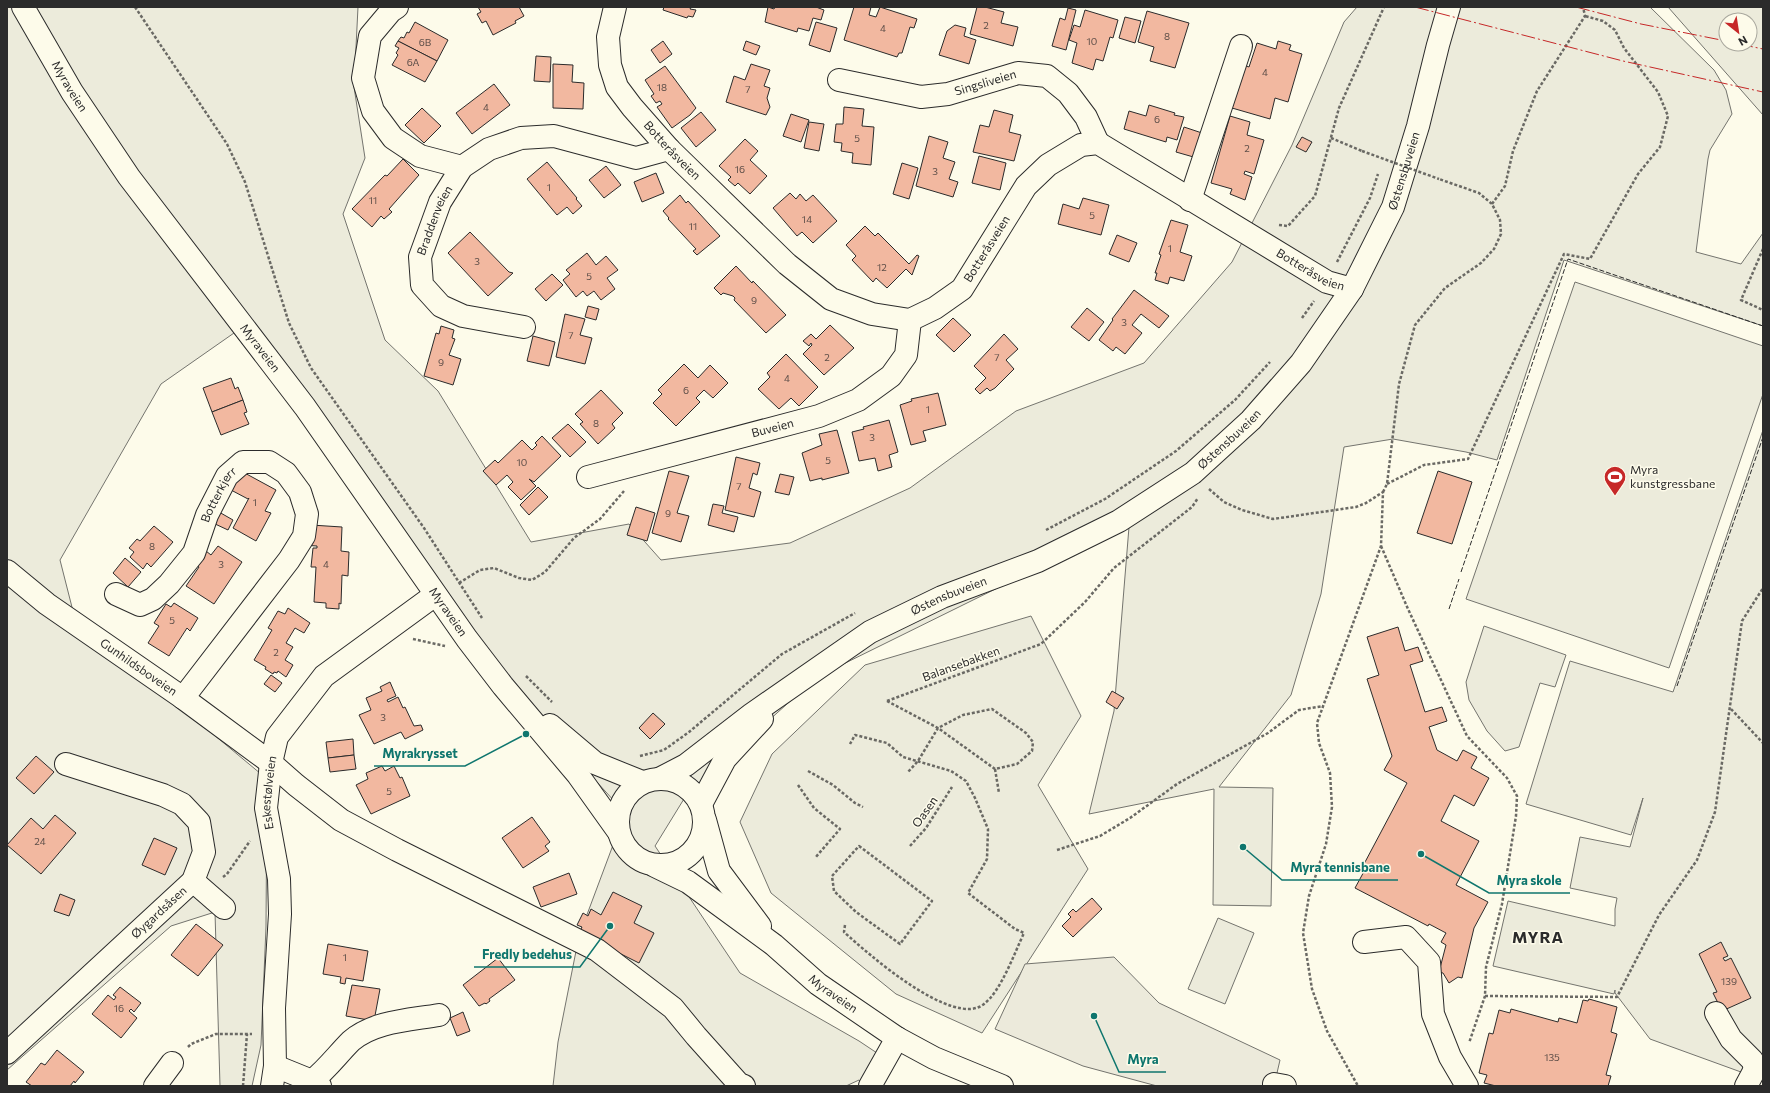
<svg xmlns="http://www.w3.org/2000/svg" width="1770" height="1093" font-family="Commissioner,sans-serif">
	<rect width="100%" height="100%" fill="#fdfbea"/>
	<g fill="#ecebdb" stroke="#74746e" fill-rule="evenodd">
		<path d="M7 7H358L354 87 365 158 343 214 385 340 438 391 531 542 629 524 661 560 790 543 910 488 1016 411 1144 363 1232 262 1292 145 1344 22 1357 7H1650L1714 70 1726 90 1732 114 1710 150 1708 159 1696 252 1741 264 1763 233V326L1564 260 1497 460 1466 452 1393 439 1344 447 1321 594 1291 695 1219 787 1273 788 1271 906 1213 905 1214 789 1089 814 1114 711 1129 527 1042 566 817 677 687 794 655 846 740 973 859 1041 883 1057 863 1086 859 1080 846 1086H553L558 1042 579 936 625 813 527 705 234 333 161 384 60 560 75 619 267 779 266 927 261 1045 252 1086H220L215 912 171 926 7 1070Z"/>
		<path d="M1668 7H1763V115ZM1726 20H1750V44H1726Z"/>
		<path d="M1575 282 1763 346V394L1669 668 1466 599Z"/>
		<path d="M1763 430V1080L1650 1039 1615 993V990L1614 994 1493 966 1508 901 1615 926V909L1617 898 1570 888 1580 837 1630 847 1643 798 1631 835 1526 804 1570 661 1673 692Z"/>
		<path d="M1031 616 1081 716 1038 785 1088 869 982 1033 896 994 771 893 740 822 772 754 865 665Z"/>
		<path d="M1484 626 1566 655 1555 687 1540 683 1519 747 1505 751 1487 731 1469 700 1466 682Z"/>
		<path d="M1218 918 1254 933 1225 1004 1188 989Z"/>
	</g>
	<path fill="#eceadb" stroke="#74746e" d="M1114 957 1159 1003 1280 1060 1274 1086H1157L1083 1066 995 1029 1025 964Z"/>
	<g fill="#f2b8a0" stroke="#2b2b2b">
		<path d="M478 7H519L524 16 515 21 516 23 493 35 486 21 482 23 477 14 481 12Z"/>
		<path d="M664 7H691L690 9 696 10 693 17 688 16 687 18 663 10Z"/>
		<path d="M768 7 774 9 775 7H816L824 10 821 20 813 18 809 31 798 28 797 32 765 22Z"/>
		<path d="M854 7H871L869 15 876 17 880 7 917 19 914 28 910 27 902 53H899L897 57 844 40Z"/>
		<path d="M977 7H985L1004 12 1001 23 1018 27 1013 46 970 34Z"/>
		<path d="M1068 8 1076 10 1066 50 1052 46 1060 18 1065 20Z"/>
		<path d="M1085 10 1118 20 1113 38 1110 37 1103 61 1096 59 1093 70 1072 63 1077 43 1069 40 1074 25 1080 27Z"/>
		<path d="M1147 11 1189 23 1175 68 1150 61 1154 47 1138 42Z"/>
		<path d="M1125 17 1141 21 1135 43 1119 38Z"/>
		<path d="M415 22 448 40 437 61 398 41 401 37 404 38 407 32 409 33Z"/>
		<path d="M816 22 837 28 830 52 809 45Z"/>
		<path d="M955 25 966 28 964 36 976 40 969 64 939 55 947 31Z"/>
		<path d="M398 41 437 61 425 82 392 65 398 55 396 53 399 48 395 46Z"/>
		<path d="M663 41 672 54 660 63 651 50Z"/>
		<path d="M746 41 760 46 756 55 743 50Z"/>
		<path d="M1278 41 1291 45 1289 50 1302 54 1288 102 1275 98 1270 119 1232 108 1244 65 1249 67 1257 43 1276 49Z"/>
		<path d="M536 56 551 57 550 82 534 81Z"/>
		<path d="M553 64 573 65 572 82 584 83 583 109 553 108Z"/>
		<path d="M751 64 770 70 764 86 770 88 767 98 770 107 766 115 726 102 734 76 745 80Z"/>
		<path d="M665 66 696 108 690 115 672 128 657 107 662 104 660 101 656 103 651 96 654 94 645 80Z"/>
		<path d="M494 84 510 105 472 134 456 113Z"/>
		<path d="M1149 105 1175 113 1174 115 1184 117 1177 140 1167 137 1166 142 1124 129 1129 111 1146 116Z"/>
		<path d="M844 107 864 109 862 126 874 127 871 165 852 163 853 153 841 151 842 143 834 142 836 124H843Z"/>
		<path d="M422 108 441 126 424 143 405 125Z"/>
		<path d="M994 110 1013 115 1009 132 1021 135 1014 161 973 152 980 125 989 127Z"/>
		<path d="M701 112 716 130 696 147 681 128Z"/>
		<path d="M791 114 809 120 801 142 783 136Z"/>
		<path d="M1230 116 1250 122 1247 135 1264 140 1254 174 1245 171 1244 174 1252 177 1245 200 1230 194 1232 189 1211 183Z"/>
		<path d="M809 122 824 124 819 151 804 148Z"/>
		<path d="M1184 127 1205 134 1197 158 1176 152Z"/>
		<path d="M929 136 948 142 943 158 955 162 949 179 958 182 953 197 916 186Z"/>
		<path d="M1302 137 1312 142 1306 152 1296 147Z"/>
		<path d="M745 139 758 151 750 160 767 176 750 194 738 183 735 186 728 180 731 177 719 166Z"/>
		<path d="M979 156 1006 163 1000 190 972 183Z"/>
		<path d="M403 159 419 175 389 209 392 212 384 219 381 216 372 227 352 209 385 175 387 176Z"/>
		<path d="M547 162 577 198 576 199 582 206 573 214 567 207 557 215 527 179Z"/>
		<path d="M902 163 918 168 909 199 893 194Z"/>
		<path d="M606 166 621 185 604 198 589 180Z"/>
		<path d="M656 173 664 193 642 202 634 182Z"/>
		<path d="M790 193 796 199 800 194 806 201 813 195 837 221 813 243 802 232 797 236 773 208Z"/>
		<path d="M680 195 686 203 688 201 720 236 697 255 693 251 696 249 668 219 669 218 663 211Z"/>
		<path d="M1083 198 1109 205 1101 235 1058 224 1063 204 1079 209Z"/>
		<path d="M1171 220 1188 225 1180 252 1192 256 1184 281 1170 277 1168 284 1155 280 1157 273H1155L1161 255 1159 254Z"/>
		<path d="M865 226 875 236 878 233 909 264 917 255 919 256 912 275 906 269 887 288 876 278 873 282 852 260 856 256 846 245Z"/>
		<path d="M470 232 509 272 513 273 488 296 448 253Z"/>
		<path d="M1117 235 1137 243 1129 262 1109 254Z"/>
		<path d="M587 253 596 265 606 256 618 270 607 278 615 289 601 300 594 291 587 296 583 291 576 297 563 280 570 274 566 270Z"/>
		<path d="M736 266 752 283 753 281 786 315 766 333 734 300 735 298 733 296 723 293 721 295 714 288Z"/>
		<path d="M552 274 563 285 546 301 535 289Z"/>
		<path d="M1134 290 1169 316 1159 328 1141 314 1132 325 1142 333 1125 354 1116 347 1113 351 1099 340 1113 320 1112 319Z"/>
		<path d="M588 306 599 309 596 320 585 317Z"/>
		<path d="M1087 308 1104 322 1089 341 1071 327Z"/>
		<path d="M565 314 585 319 580 335 592 338 585 364 556 357Z"/>
		<path d="M953 318 971 335 954 352 936 335Z"/>
		<path d="M830 325 854 348 824 375 803 354 812 345 811 343 809 346 803 341 811 334 816 339Z"/>
		<path d="M441 326 454 330 452 338 455 339 449 355 461 359 453 385 424 376 436 333 439 334Z"/>
		<path d="M1004 334 1018 349 1006 360 1014 369 995 388 990 391 987 388 980 394 975 389 986 378 974 366Z"/>
		<path d="M533 336 555 342 549 366 527 361Z"/>
		<path d="M786 354 818 387 799 406 791 398 779 409 758 389 770 377 767 373Z"/>
		<path d="M684 364 698 378 710 365 728 383 713 398 704 390 696 398 700 402 676 426 653 403 662 394 658 390Z"/>
		<path d="M231 378 235 389 238 387 243 400 212 412 203 388Z"/>
		<path d="M601 390 623 413 612 424 615 428 598 444 580 424 583 422 575 414Z"/>
		<path d="M938 393 946 425 923 431 926 441 911 445 900 405 912 401 911 399Z"/>
		<path d="M243 400 247 412 244 413 249 424 221 435 212 412Z"/>
		<path d="M889 420 898 452 889 455 892 467 878 471 875 458 859 461 852 432 864 429 863 427Z"/>
		<path d="M568 424 586 442 570 457 552 438Z"/>
		<path d="M837 430 849 473 822 480V478L810 481 802 453 822 445 819 434Z"/>
		<path d="M542 436 561 456 534 482 529 479 536 486 521 500 508 487 513 482 507 475 496 485 483 471 495 460 498 463 522 440 532 450 537 445 535 443Z"/>
		<path d="M736 457 760 463 757 475 753 473 749 488 761 492 754 517 725 510Z"/>
		<path d="M241 471 276 490 265 511 271 513 256 541 233 528 249 498 248 499 231 490Z"/>
		<path d="M669 471 689 476 677 513 689 516 681 542 652 533Z"/>
		<path d="M1438 471 1472 482 1452 544 1417 533Z"/>
		<path d="M780 474 794 477 789 495 775 492Z"/>
		<path d="M538 487 548 497 529 515 520 505Z"/>
		<path d="M713 504 724 506 722 513 738 517 734 532 708 525Z"/>
		<path d="M636 507 655 513 647 541 627 535Z"/>
		<path d="M219 512 233 520 228 530 213 523Z"/>
		<path d="M311 525 342 527 341 551 349 552 348 576 342 575 341 604 339 603V609L326 608V603L314 602 316 567H311L313 548H317V546L302 545Z"/>
		<path d="M154 526 173 542 151 567 147 563 143 569 130 557 134 552 129 548 137 539 140 541Z"/>
		<path d="M218 546 242 562 214 604 186 586 199 567 196 565 206 551 211 555Z"/>
		<path d="M125 558 141 572 128 587 113 573Z"/>
		<path d="M174 603 198 618 190 631 187 628 169 656 148 643 159 626 154 623 166 604 171 607Z"/>
		<path d="M288 608 310 623 304 633 295 628 286 643 293 647 285 660 293 665 286 677 278 671 277 673 274 672 273 674 265 669 266 667 254 660 272 630 268 628 278 611 285 614Z"/>
		<path d="M1398 627 1405 651 1418 647 1423 661 1410 665 1425 712 1442 707 1447 721 1429 727 1437 750 1457 761 1463 750 1477 757 1471 768 1489 778 1474 806 1454 795 1441 821 1479 841 1456 885 1488 902 1474 928 1462 978 1458 977 1449 983 1443 973 1439 972 1446 945 1441 942 1446 933 1429 924 1428 926 1355 888 1367 866 1364 864 1407 783 1384 770 1392 756 1367 679 1379 675 1367 637Z"/>
		<path d="M271 675 282 683 275 692 264 684Z"/>
		<path d="M390 682 396 696 387 700 388 702 398 697 403 708 405 707 414 726 421 725 423 730 405 739 401 732 374 744 359 715 371 710 366 698 382 691 380 687Z"/>
		<path d="M1112 691 1124 698 1117 709 1106 702Z"/>
		<path d="M653 713 665 724 650 739 639 728Z"/>
		<path d="M353 739 354 755 328 758 326 742Z"/>
		<path d="M354 755 356 769 330 772 328 758Z"/>
		<path d="M36 756 54 772 34 794 16 778Z"/>
		<path d="M382 766 385 771 394 766 400 778 402 777 410 796 371 814 356 785 368 779 366 773Z"/>
		<path d="M55 815 76 833 41 874 7 845 31 818 43 829Z"/>
		<path d="M532 817 550 842 545 846 549 851 523 868 502 838Z"/>
		<path d="M154 838 177 848 165 875 142 865Z"/>
		<path d="M569 873 577 894 541 907 533 887Z"/>
		<path d="M613 892 642 906 634 923 654 933 639 963 579 933 582 927 577 925 583 913 588 916 591 909 601 915Z"/>
		<path d="M60 894 75 900 69 916 54 911Z"/>
		<path d="M1092 898 1102 909 1073 937 1062 926 1071 917 1068 914 1073 909 1076 912Z"/>
		<path d="M196 924 223 945 198 976 171 955Z"/>
		<path d="M1721 942 1728 956 1723 958 1725 961 1731 958 1751 998 1722 1011 1713 993 1717 992 1699 954Z"/>
		<path d="M328 944 368 951 363 981 346 978 345 984 340 983 341 977 323 974Z"/>
		<path d="M498 958 515 980 489 999 490 1001 486 1004 485 1003 479 1006 463 985Z"/>
		<path d="M352 985 380 989 374 1021 346 1016Z"/>
		<path d="M120 987 141 1003 134 1012 131 1009 129 1011 137 1018 121 1038 92 1014 108 995 114 1000 116 997 113 995Z"/>
		<path d="M1589 999 1617 1007 1611 1032 1617 1034 1606 1075 1611 1076 1608 1086H1496L1484 1083 1487 1075 1479 1073 1489 1033 1493 1034 1499 1010 1510 1013 1511 1009 1558 1022 1559 1018 1577 1023 1583 1000 1588 1001Z"/>
		<path d="M463 1012 470 1031 457 1036 450 1018Z"/>
		<path d="M57 1050 84 1072 75 1083 74 1081 70 1086H32L26 1082 41 1063 45 1065Z"/>
	</g>
	<g fill="none" stroke-linecap="round" stroke-linejoin="round">
		<g stroke="#2b2b2b" stroke-width="24">
			<g id="minor">
				<path d="M397 7 391 11 370 36 363 78 373 111 393 138 420 156 462 167"/>
				<path id="s1" d="M615 7 608 37 610 65 617 87 632 107 669 149 787 264 831 299 872 314 910 320 935 308 962 289 1026 186 1048 165 1081 145 1098 143 1327 282 1352 289"/>
				<path id="s2" d="M839 80 921 97 948 94 1018 73 1047 76 1068 93 1086 117 1098 143"/>
				<path d="M1190 200 1241 46"/>
				<path id="s3" d="M524 327 463 316 441 306 422 285 420 257 440 202 462 167 489 149 521 138 554 136 636 158 669 149"/>
				<path id="s4" d="M588 477 819 416 858 400 891 376 906 355 910 320"/>
				<path id="s5" d="M7 571 47 604 183 698 271 763 296 785 341 820 397 850 597 950 673 1008 696 1036 739 1084 744 1086"/>
				<path id="s6" d="M116 594 140 605 153 599 169 584 194 553 207 515 227 476 243 462H269L286 473 300 492 307 514 304 536 289 560 183 698"/>
				<path d="M193 881 224 908"/>
				<path d="M1364 942 1406 937 1429 962 1433 1014 1450 1057 1467 1086"/>
				<path d="M1716 1013 1731 1039 1752 1060 1755 1066 1753 1073 1746 1086"/>
				<path id="s7" d="M7 1053 193 881 204 852 199 822 182 804 163 795 66 764"/>
				<path d="M275 1066 312 1081 320 1086"/>
				<path d="M312 1081C327 1069 338 1054 351 1041 374 1021 411 1020 439 1015"/>
				<path d="M1274 1084 1285 1086"/>
				<path d="M155 1086 172 1063"/>
				<path d="M870 1086 897 1038"/>
			</g>
		</g>
		<g stroke="#2b2b2b" stroke-width="24">
			<g id="major">
				<path id="s8" d="M23 7 72 92 129 177 305 407 467 639 503 686 578 775 618 831"/>
				<path d="M550 725 595 763 642 782"/>
				<path id="s9" d="M661 778 686 765 752 714 870 632 942 597 1038 561 1119 521 1193 473 1251 420 1301 363 1352 289 1393 207 1418 126 1438 45 1449 7"/>
				<circle cx="661" cy="822" r="43"/>
				<path d="M701 804 725 759 762 719"/>
				<path d="M705 820 719 871 760 926"/>
				<path id="s10" d="M655 866 688 882 774 945 818 984 897 1038 934 1058 1002 1086"/>
				<path id="s11" d="M272 1086 275 1066 274 1008 280 914 279 879 266 808 271 763 277 737 324 676 435 595"/>
			</g>
		</g>
		<g stroke="#6a6964" stroke-width="2.5" stroke-dasharray="3 2" stroke-linecap="butt">
			<path d="M135 7 227 144 245 182 289 323 311 368 424 528 482 618"/>
			<path d="M1331 138 1362 151"/>
			<path d="M1492 204 1505 186 1513 151 1537 91 1585 16 1583 7"/>
			<path d="M1279 225 1288 226 1315 196 1339 108 1384 7"/>
			<path d="M1763 249 1741 300 1763 310"/>
			<path d="M1337 262 1370 198 1378 174"/>
			<path d="M1302 318 1314 301"/>
			<path d="M1387 484 1424 465 1468 459 1564 254 1590 259 1638 174 1660 147 1668 116 1658 92 1624 48 1615 30 1603 21 1585 16"/>
			<path d="M1209 489 1224 502 1242 510 1273 519 1356 507 1366 503 1383 492 1381 546 1317 723 1319 743 1330 773 1332 807 1326 844 1309 896 1303 933 1312 989 1327 1031 1358 1086"/>
			<path d="M1383 492 1387 484 1399 384 1415 325 1445 288 1481 263 1494 249 1501 234 1500 220 1492 204 1479 193 1439 179"/>
			<path d="M1046 530 1105 499 1176 451 1235 400 1270 362"/>
			<path d="M1381 546 1408 609 1467 736 1507 778 1517 796 1516 816 1502 904 1486 967 1485 996 1469 1043"/>
			<path d="M459 583 480 570 494 568 519 578 532 580 545 572 574 538 600 519 624 491"/>
			<path d="M413 639 445 646"/>
			<path d="M526 676 552 702"/>
			<path d="M887 701 1041 644 1085 602 1114 568 1192 507 1198 498"/>
			<path d="M887 701 938 728 995 769 1017 764 1032 751 1033 742 1026 733 992 709 963 715 938 728 918 761 908 772"/>
			<path d="M1731 709 1763 743"/>
			<path d="M640 756 664 750 689 732 782 654 855 613"/>
			<path d="M995 769 999 793"/>
			<path d="M808 771 833 785 855 803 863 807"/>
			<path d="M798 785 814 808 840 829 815 858"/>
			<path d="M859 846 932 901 900 944 856 912 834 891 832 876Z"/>
			<path d="M910 846 926 828 952 787"/>
			<path d="M1057 850 1100 836 1130 818 1177 784 1268 733 1299 710 1323 706"/>
			<path d="M223 877 227 874 250 841"/>
			<path d="M845 925 844 932C867 953 953 1029 984 1004 1001 991 1014 954 1024 933L1015 929 968 893 987 859 988 829 975 798 966 781 951 771 903 757 887 743 855 735 850 744"/>
			<path d="M1485 996 1617 997 1659 915 1697 860 1715 812 1742 621 1763 588"/>
			<path d="M188 1047 191 1044 216 1034H252"/>
			<path d="M243 1086 247 1034"/>
		</g>
		<use href="#minor" stroke="#fdfbea" stroke-width="22"/>
		<use href="#major" stroke="#fdfbea" stroke-width="22"/>
		<path stroke="#6a6964" stroke-width="2.5" stroke-dasharray="3 2" stroke-linecap="butt" d="M1362 151 1439 179"/>
		<g stroke="#2b2b2b" stroke-width="1" stroke-dasharray="5 2" stroke-linecap="butt">
			<path d="M1461 572 1568 259 1763 326"/>
			<path d="M1449 609 1459 579"/>
			<path d="M1677 686 1763 437"/>
		</g>
		<g stroke="#c62828" stroke-width="1" stroke-dasharray="14 3 2 3" stroke-linecap="butt">
			<path d="M1415 7 1623 61 1763 92"/>
			<path d="M1576 7 1641 24 1726 41"/>
			<path d="M1739 44 1763 49"/>
		</g>
	</g>
	<defs>
		<g id="stadium-pin" transform="scale(1.15)"><path d="M0 17L-7.5 6A9.5 9.5 0 1 1 7.5 6Z" fill="#c62828" stroke="#fdfbea"/><path d="M0-5a6.5 5 0 1 0 0 10a6.5 5 0 1 0 0-10ZM-3.5-1.8h7v3.6h-7Z" fill="#fff"/></g>
	</defs>
	<g fill-rule="evenodd">
		<use href="#stadium-pin" x="1615" y="477"/>
	</g>
	<g text-anchor="middle" stroke-width="3" stroke-linejoin="round" paint-order="stroke">
		<g font-size="10" fill="#5d4e48">
			<text x="986" y="29">2</text>
			<text x="883" y="32">4</text>
			<text x="1167" y="40">8</text>
			<text x="1092" y="45">10</text>
			<text x="425" y="46">6B</text>
			<text x="413" y="66">6A</text>
			<text x="1265" y="76">4</text>
			<text x="662" y="91">18</text>
			<text x="748" y="93">7</text>
			<text x="486" y="111">4</text>
			<text x="1157" y="123">6</text>
			<text x="857" y="142">5</text>
			<text x="1247" y="152">2</text>
			<text x="740" y="173">16</text>
			<text x="935" y="175">3</text>
			<text x="549" y="191">1</text>
			<text x="373" y="204">11</text>
			<text x="1092" y="219">5</text>
			<text x="807" y="223">14</text>
			<text x="693" y="230">11</text>
			<text x="1170" y="252">1</text>
			<text x="477" y="265">3</text>
			<text x="882" y="271">12</text>
			<text x="589" y="280">5</text>
			<text x="754" y="304">9</text>
			<text x="1124" y="326">3</text>
			<text x="571" y="339">7</text>
			<text x="827" y="361">2</text>
			<text x="997" y="361">7</text>
			<text x="441" y="366">9</text>
			<text x="787" y="382">4</text>
			<text x="686" y="394">6</text>
			<text x="928" y="413">1</text>
			<text x="596" y="427">8</text>
			<text x="872" y="441">3</text>
			<text x="828" y="464">5</text>
			<text x="522" y="466">10</text>
			<text x="739" y="490">7</text>
			<text x="255" y="506">1</text>
			<text x="668" y="517">9</text>
			<text x="152" y="550">8</text>
			<text x="221" y="568">3</text>
			<text x="326" y="568">4</text>
			<text x="172" y="624">5</text>
			<text x="276" y="656">2</text>
			<text x="383" y="721">3</text>
			<text x="389" y="795">5</text>
			<text x="40" y="845">24</text>
			<text x="345" y="961">1</text>
			<text x="1729" y="985">139</text>
			<text x="119" y="1012">16</text>
			<text x="1552" y="1061">135</text>
		</g>
		<g font-size="12" fill="#2b2b2b" stroke="#fdfbea">
			<text dy="4" stroke="none"><textPath href="#s2" startOffset="150">Singsliveien</textPath></text>
			<text dy="4" stroke="none"><textPath href="#s8" startOffset="92">Myraveien</textPath></text>
			<text dy="4" stroke="none"><textPath href="#s1" startOffset="166">Botteråsveien</textPath></text>
			<text dy="4" stroke="none"><textPath href="#s9" startOffset="990">Østensbuveien</textPath></text>
			<text dy="4" stroke="none"><textPath href="#s3" startOffset="182">Braddenveien</textPath></text>
			<text dy="4" stroke="none"><textPath href="#s1" startOffset="574">Botteråsveien</textPath></text>
			<text dy="4" stroke="none"><textPath href="#s1" startOffset="982">Botteråsveien</textPath></text>
			<text dy="4" stroke="none"><textPath href="#s8" startOffset="416">Myraveien</textPath></text>
			<text dy="4" stroke="none"><textPath href="#s4" startOffset="191">Buveien</textPath></text>
			<text dy="4" stroke="none"><textPath href="#s9" startOffset="666">Østensbuveien</textPath></text>
			<text dy="4" stroke="none"><textPath href="#s6" startOffset="166">Botterkjerr</textPath></text>
			<text dy="4" stroke="none"><textPath href="#s9" startOffset="342">Østensbuveien</textPath></text>
			<text dy="4" stroke="none"><textPath href="#s8" startOffset="740">Myraveien</textPath></text>
			<text transform="translate(961 664) rotate(-20)" y="4">Balansebakken</text>
			<text dy="4" stroke="none"><textPath href="#s5" startOffset="163">Gunhildsboveien</textPath></text>
			<text dy="4" stroke="none"><textPath href="#s11" startOffset="295">Eskestølveien</textPath></text>
			<text transform="translate(925 812) rotate(-55)" y="4">Oasen</text>
			<text dy="4" stroke="none"><textPath href="#s7" startOffset="207">Øygardsåsen</textPath></text>
			<text dy="4" stroke="none"><textPath href="#s10" startOffset="220">Myraveien</textPath></text>
		</g>
		<g font-size="12" fill="#2b2b2b" stroke="#fdfbea" text-anchor="start">
			<text x="1630" y="474">Myra<tspan x="1630" dy="14">kunstgressbane</tspan></text>
		</g>
		<g font-size="16" font-weight="bold" letter-spacing="1" fill="#2b2b2b" stroke="#fdfbea">
			<text x="1538" y="943">MYRA</text>
		</g>
	</g>
	<path fill="none" stroke="#0f766e" stroke-width="1.5" d="M526 734L465 766H374M1243 847L1282 880H1398M1421 854L1489 893H1570M610 926L580 967H474M1094 1016L1119 1072H1166"/>
	<g fill="#0f766e" stroke="#fdfbea" stroke-width="1.5">
		<circle cx="526" cy="734" r="4"/>
		<circle cx="1243" cy="847" r="4"/>
		<circle cx="1421" cy="854" r="4"/>
		<circle cx="610" cy="926" r="4"/>
		<circle cx="1094" cy="1016" r="4"/>
	</g>
	<g font-size="13" text-anchor="middle" font-weight="bold" fill="#0f766e" stroke="#fdfbea" stroke-width="3" stroke-linejoin="round" paint-order="stroke">
		<text x="420" y="758">Myrakrysset</text>
		<text x="1340" y="872">Myra tennisbane</text>
		<text x="1529" y="885">Myra skole</text>
		<text x="527" y="959">Fredly bedehus</text>
		<text x="1143" y="1064">Myra</text>
	</g>
	<rect width="1770" height="1093" fill="none" stroke="#2b2b2b" stroke-width="16"/>
	<g transform="translate(1738 32) rotate(150)"><circle r="19" fill="#fdfbea" stroke="#a9a89e"/>
	<path d="M0-3L7 15L0 10L-7 15Z" fill="#c62828"/>
	<text y="-6" font-size="11" font-weight="bold" text-anchor="middle" fill="#2b2b2b">N</text>
	</g>
</svg>
